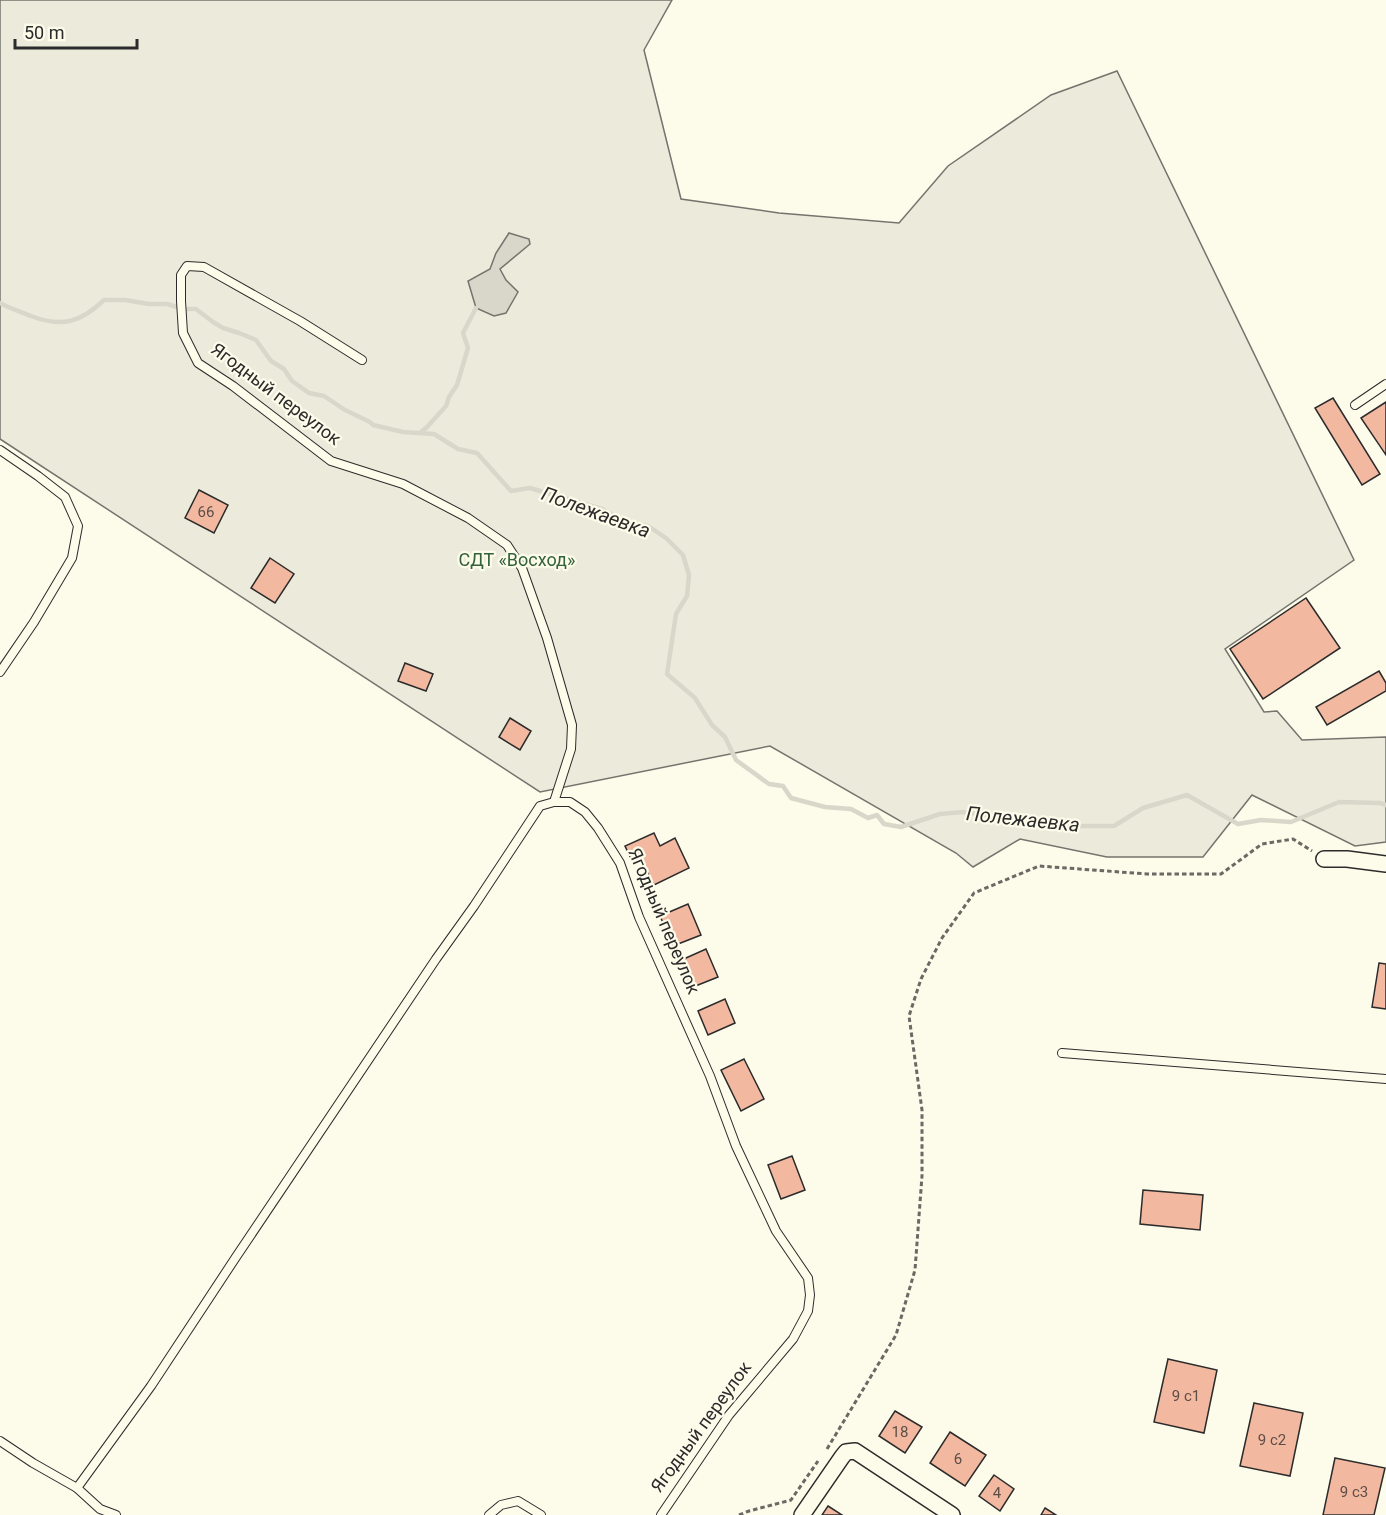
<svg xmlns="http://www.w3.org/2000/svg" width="1386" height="1515" font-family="Roboto,sans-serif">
	<rect width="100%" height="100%" fill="#fdfbea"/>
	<path fill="#ecebdb" stroke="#74746e" stroke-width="1.5" d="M0 0H672L644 50 681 199 779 213 899 223 948 166 1051 95 1117 71 1354 560 1225 649 1264 712 1277 711 1302 740 1386 737V842L1355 846 1252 795 1203 857H1107L1020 839 973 867 956 853 770 746 540 792 0 439Z"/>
	<path fill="#d8d7c9" stroke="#74746e" stroke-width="1.5" d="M509 233 529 239 530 244 500 269 506 280 518 292 506 313 494 316 476 308 468 281 490 269 496 253Z"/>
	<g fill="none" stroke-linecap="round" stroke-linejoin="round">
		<g stroke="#d8d7c9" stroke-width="4.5">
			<path d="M0 303C10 309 20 311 31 316 62 328 81 322 104 300H125L149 304H167L184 309H196L213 322 223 328 239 333 256 340 271 361 284 369 292 381 309 393 324 396 345 410 370 422 373 425 403 432 434 434 458 449 477 453 511 491 530 488 602 509 627 523 648 526 666 538 683 555 689 575 687 596 676 614 667 674 695 698 712 725 725 737 736 760 769 784 783 786 791 798 825 807 851 809 868 818 877 815 884 824 901 827 940 814 963 812 1062 826H1114L1143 808 1187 795 1238 824 1261 820 1291 822 1339 802 1380 803 1386 805"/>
			<path d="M421 432 427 427 446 406 449 397 457 385 468 348 463 333 476 308"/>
		</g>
	</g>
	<g fill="#f2b8a0" stroke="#2b2b2b" stroke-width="1.5">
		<path d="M1333 398 1380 474 1362 485 1315 408Z"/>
		<path d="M1386 402V455L1361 418Z"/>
		<path d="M199 490 228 505 214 533 185 518Z"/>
		<path d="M270 558 294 574 275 603 251 588Z"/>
		<path d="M1306 598 1340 648 1263 699 1230 649Z"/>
		<path d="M405 663 433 674 426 691 398 681Z"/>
		<path d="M1379 671 1386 683V691L1327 725 1316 707Z"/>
		<path d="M510 718 531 731 520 750 499 737Z"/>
		<path d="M654 833 660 846 675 838 689 868 654 885 642 861 634 865 625 846Z"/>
		<path d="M688 904 701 935 673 946 660 916Z"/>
		<path d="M706 949 718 977 688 989 677 962Z"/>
		<path d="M1379 963 1386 964V1009L1372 1007Z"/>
		<path d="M725 999 735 1023 708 1035 698 1011Z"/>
		<path d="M744 1059 764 1099 741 1111 721 1070Z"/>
		<path d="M792 1156 805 1190 781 1199 768 1165Z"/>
		<path d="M1143 1190 1203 1195 1200 1230 1140 1224Z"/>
		<path d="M1168 1359 1217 1370 1204 1433 1154 1422Z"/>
		<path d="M1254 1403 1303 1413 1290 1476 1240 1466Z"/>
		<path d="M895 1411 922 1427 905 1453 879 1436Z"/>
		<path d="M950 1432 986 1455 965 1486 930 1463Z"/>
		<path d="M1335 1458 1385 1468 1374 1515H1323Z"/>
		<path d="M994 1475 1014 1489 1000 1511 979 1496Z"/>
		<path d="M828 1506 842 1515H822Z"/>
		<path d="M1045 1508 1056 1515H1041Z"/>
	</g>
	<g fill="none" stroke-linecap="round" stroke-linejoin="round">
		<g stroke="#2b2b2b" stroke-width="10">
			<g id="service">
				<path d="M362 360 300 321 204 267 187 266 181 275V301L183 333 198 363 233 386 331 461 403 484 468 518 507 545 522 568 547 638 572 725 571 749 554 802"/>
				<path d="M1355 405 1386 384"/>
				<path d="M0 450 38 476 65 497 78 526 72 558 34 622 0 672"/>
				<path d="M1062 1053 1386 1079"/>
				<path d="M0 1441 33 1463 77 1488"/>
				<path d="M116 1515 100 1509 77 1488 151 1386 236 1257 436 959 474 906 540 806 554 802H570L585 812 598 828 620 863 639 917 710 1076 736 1146 776 1231 808 1278 810 1295 808 1311 793 1339 729 1415 661 1515"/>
				<path d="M489 1515 501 1505 518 1501 541 1515"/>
			</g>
		</g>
		<g stroke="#2b2b2b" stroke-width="18">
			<g id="minor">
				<path d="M1324 859H1347L1386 864"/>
				<path d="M802 1515 842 1457 846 1452 855 1451 952 1515"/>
			</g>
		</g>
		<g stroke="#6a6964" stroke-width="3" stroke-dasharray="4.5 3" stroke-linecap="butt">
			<path d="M827 1449 896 1335 915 1270 922 1176V1110L909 1016 921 979 942 938 974 893 1039 866 1147 874H1221L1262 844 1293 839 1312 851"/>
			<path d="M739 1515 749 1511 791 1500 818 1461"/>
		</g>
		<use href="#service" stroke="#fdfbea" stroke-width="8"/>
		<use href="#minor" stroke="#fdfbea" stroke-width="15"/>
	</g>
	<g text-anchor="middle" stroke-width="4.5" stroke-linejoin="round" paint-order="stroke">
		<g font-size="15" fill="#5d4e48">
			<text x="206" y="517">66</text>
			<text x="1186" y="1401">9 с1</text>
			<text x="900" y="1437">18</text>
			<text x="1272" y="1445">9 с2</text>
			<text x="958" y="1464">6</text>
			<text x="1354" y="1497">9 с3</text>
			<text x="997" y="1498">4</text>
		</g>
		<g font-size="18" fill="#2b2b2b" stroke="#fdfbea">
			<text transform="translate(276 394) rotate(37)" y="6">Ягодный переулок</text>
			<text transform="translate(664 921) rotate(67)" y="6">Ягодный переулок</text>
			<text transform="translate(701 1427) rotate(-54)" y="6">Ягодный переулок</text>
		</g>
		<g font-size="18" fill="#34623c" stroke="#fdfbea">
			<text x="517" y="566">СДТ «Восход»</text>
		</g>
		<g font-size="20" font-style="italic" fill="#2b2b2b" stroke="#fdfbea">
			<text transform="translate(596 512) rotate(20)" y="7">Полежаевка</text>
			<text transform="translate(1023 819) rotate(6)" y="7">Полежаевка</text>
		</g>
	</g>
	<path d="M15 39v9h122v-9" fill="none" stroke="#2b2b2b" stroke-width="3"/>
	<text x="24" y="39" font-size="18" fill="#2b2b2b" stroke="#fdfbea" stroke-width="4.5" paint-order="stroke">50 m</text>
</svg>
